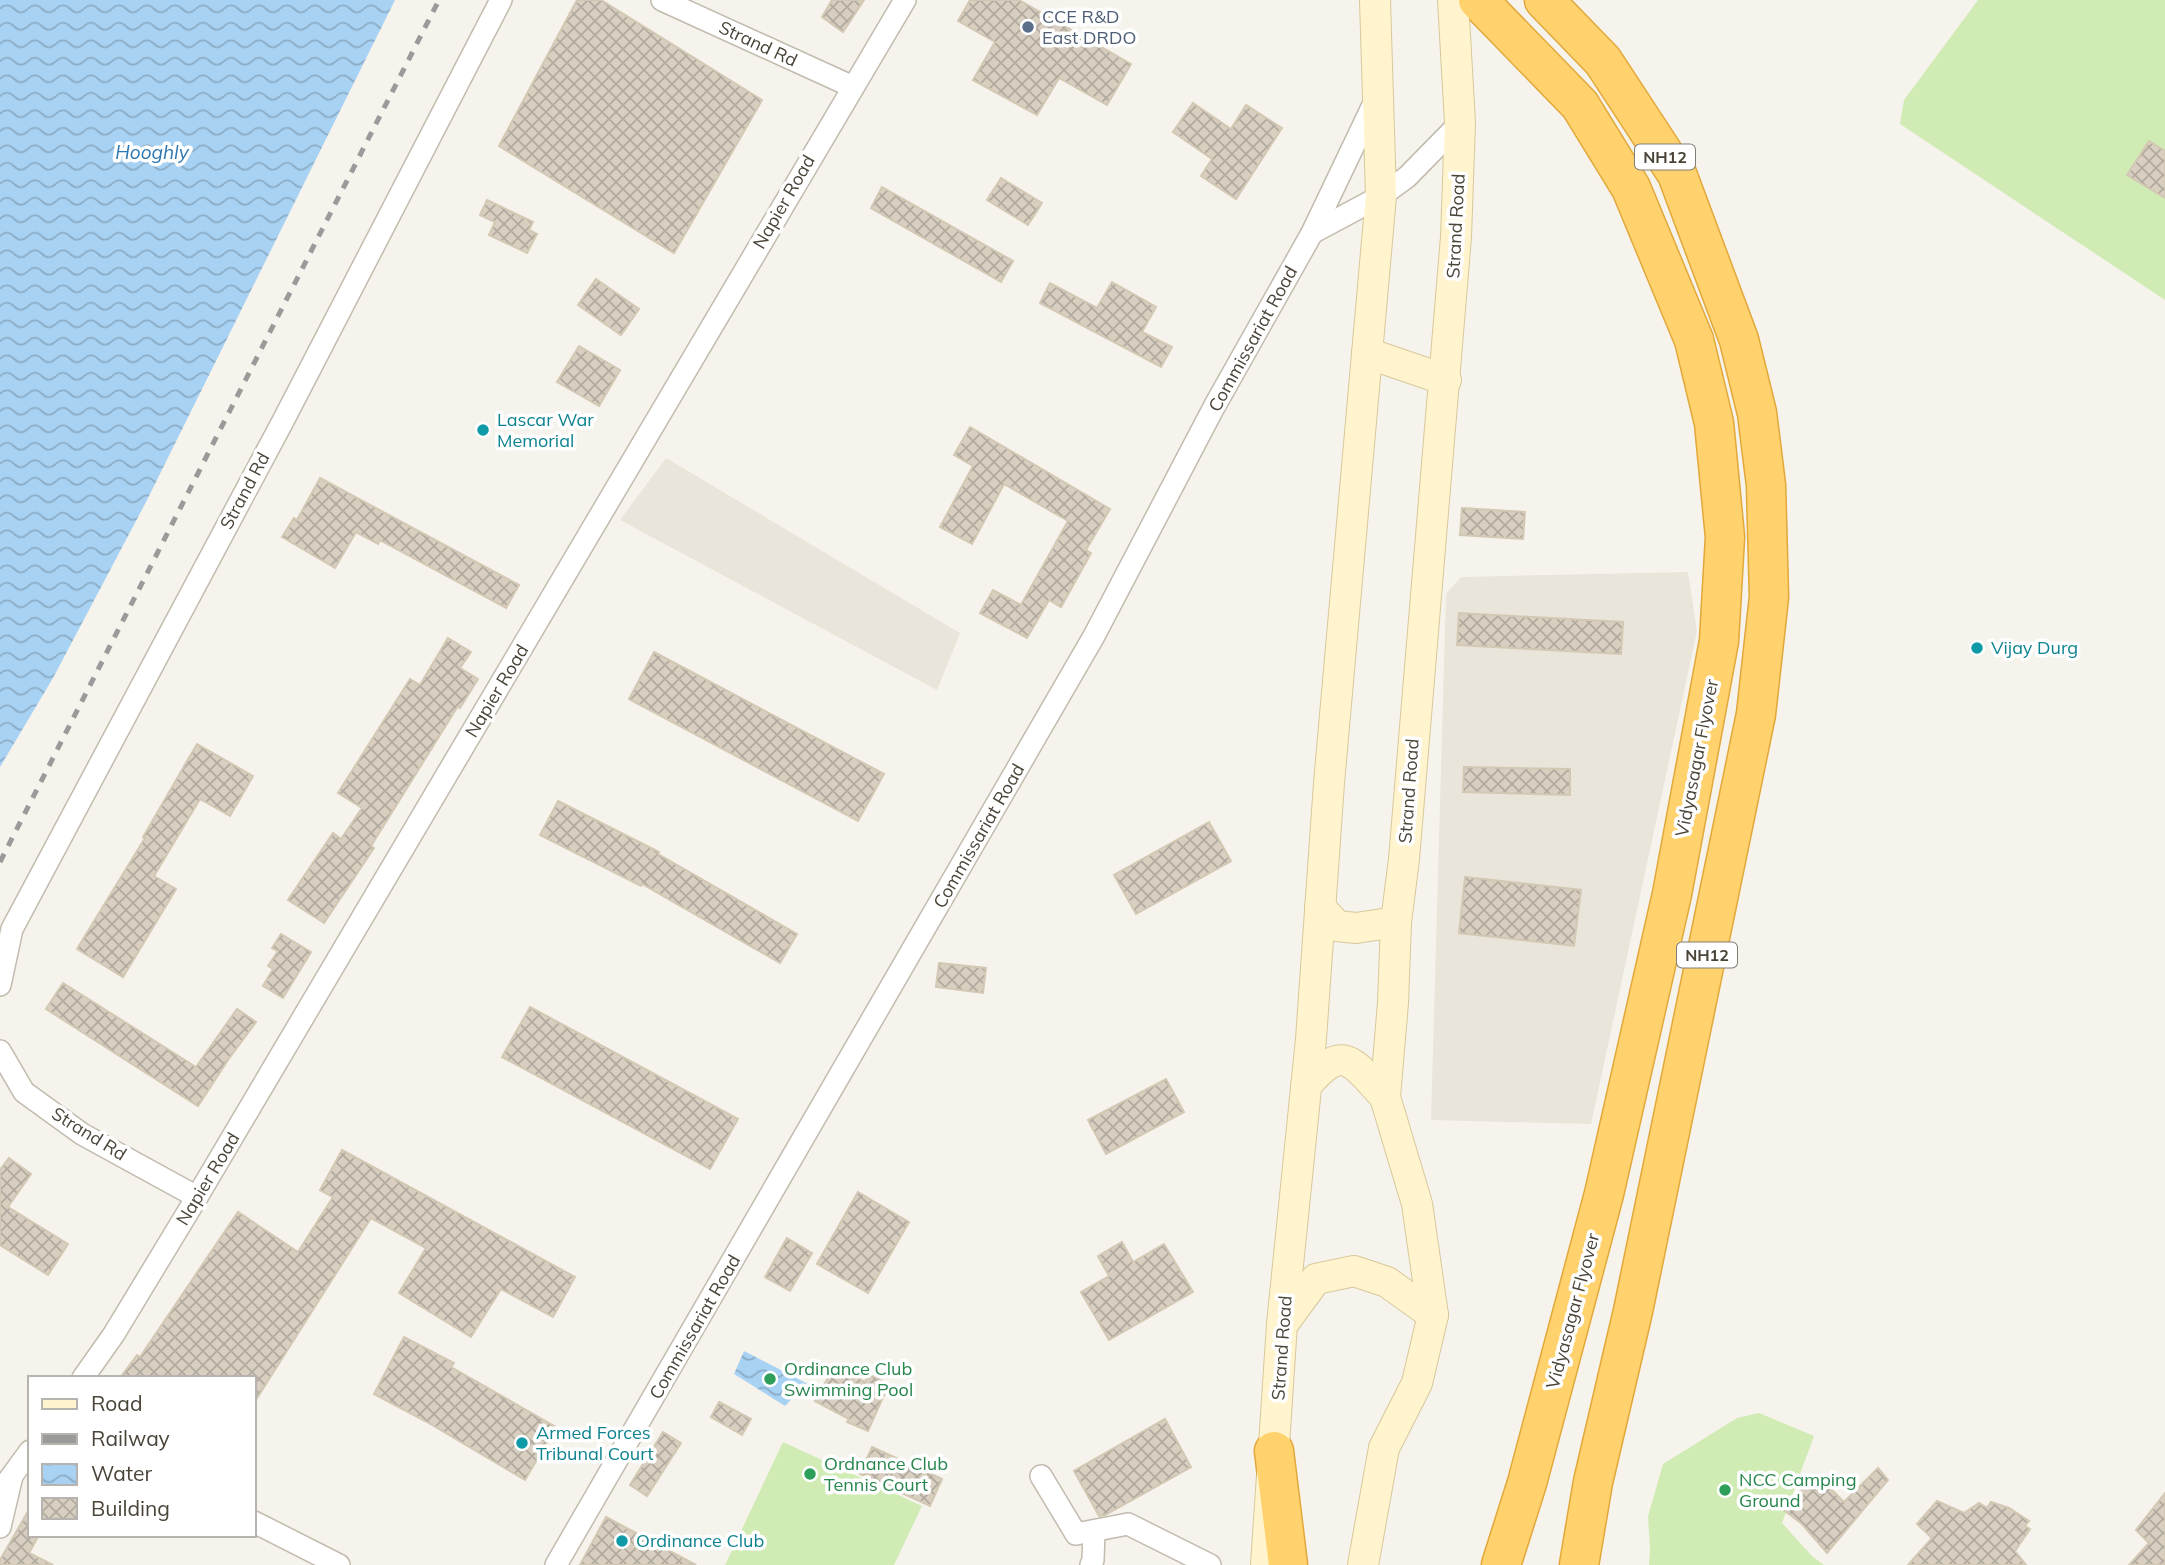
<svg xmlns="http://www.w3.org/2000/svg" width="2165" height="1565" font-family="Mulish,sans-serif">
	<defs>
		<pattern id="water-waves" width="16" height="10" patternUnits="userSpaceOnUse" patternTransform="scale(1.75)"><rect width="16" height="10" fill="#a8d2f3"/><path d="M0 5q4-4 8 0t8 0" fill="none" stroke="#8bacc6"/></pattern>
		<pattern id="building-cross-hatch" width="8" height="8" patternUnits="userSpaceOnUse" patternTransform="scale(1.75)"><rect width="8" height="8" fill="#d8cfc1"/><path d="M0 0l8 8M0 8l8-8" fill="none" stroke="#b1aa9e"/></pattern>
	</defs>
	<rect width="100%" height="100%" fill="#f6f3ec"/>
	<g fill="#eae5da">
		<path d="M666 458 960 633 937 690 620 520Z"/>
		<path d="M1688 572 1697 631 1591 1124 1431 1120 1446 594 1461 577Z"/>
	</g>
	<g fill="#d1ebb4">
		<path d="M1978 0H2165V300L1900 124 1904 100Z"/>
		<path d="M1759 1413 1814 1436 1782 1523 1812 1556 1824 1565H1649L1650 1550 1648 1516 1663 1464 1737 1418Z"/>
		<path d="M783 1442 922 1506 894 1565H725Z"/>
	</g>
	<g fill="url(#water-waves)">
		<path d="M0 0H395L146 502 53 678 0 767Z"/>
		<path d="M744 1351 806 1383H807L785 1406 734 1374Z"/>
	</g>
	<g fill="url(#building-cross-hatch)" stroke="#d3c8b3" stroke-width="2">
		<path d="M577 0H601L762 100 674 253 499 146Z"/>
		<path d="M832 0H864L843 32 822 17Z"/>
		<path d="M970 0H1019L1131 64 1107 105 1059 78 1037 115 973 80 995 42 958 21Z"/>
		<path d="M1193 103 1231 129 1246 105 1282 128 1236 199 1201 176 1212 159 1173 132Z"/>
		<path d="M2149 141 2165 151V198L2127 175Z"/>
		<path d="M1001 178 1042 203 1028 225 987 200Z"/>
		<path d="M882 187 1013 261 1001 282 871 208Z"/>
		<path d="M487 200 533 222 529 230 537 234 527 253 489 235 495 222 480 215Z"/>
		<path d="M596 279 639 309 621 335 578 305Z"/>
		<path d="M1112 282 1156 307 1142 332 1172 347 1161 367 1040 303 1050 283 1097 308Z"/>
		<path d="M579 346 620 370 599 406 557 382Z"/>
		<path d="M970 427 1110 509 1086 550 1091 553 1061 607 1049 600 1027 638 980 613 993 590 1021 605 1068 521 1004 484 972 544 940 527 973 466 954 455Z"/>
		<path d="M320 478 519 585 506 608 380 540 378 544 356 532 335 568 282 537 294 518 297 520Z"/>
		<path d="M1462 508 1525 512 1523 539 1460 535Z"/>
		<path d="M1459 613 1623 622 1621 654 1457 645Z"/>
		<path d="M448 638 471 652 460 668 478 679 460 708 458 706 371 846 374 848 324 923 288 900 333 833 341 839 362 808 338 793 410 679 420 685Z"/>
		<path d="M654 652 884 774 858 821 629 699Z"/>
		<path d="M197 744 253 776 230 816 200 799 154 876 176 889 123 977 77 949 145 838 143 837Z"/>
		<path d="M1464 767 1570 769V795L1463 792Z"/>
		<path d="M558 801 659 852 658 854 797 934 780 963 642 884 641 886 540 835Z"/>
		<path d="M1209 822 1231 861 1136 914 1114 875Z"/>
		<path d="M1465 877 1581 890 1574 946 1459 933Z"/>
		<path d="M281 934 311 952 283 998 263 986 273 969 268 966 278 951 272 948Z"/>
		<path d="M939 963 986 968 983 993 936 987Z"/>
		<path d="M63 983 196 1067 237 1009 256 1022 228 1060 198 1106 46 1009Z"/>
		<path d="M530 1007 738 1119 710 1169 502 1057Z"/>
		<path d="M1166 1079 1184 1112 1106 1154 1088 1120Z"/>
		<path d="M342 1150 575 1277 553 1317 501 1289 471 1337 399 1293 426 1248 371 1218 254 1403V1378H120L137 1355 140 1357 238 1212 298 1252 333 1197 320 1190Z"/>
		<path d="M9 1158 31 1174 8 1207 68 1244 48 1275 0 1245V1170Z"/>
		<path d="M858 1192 909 1222 868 1293 817 1264Z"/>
		<path d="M787 1238 812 1253 790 1291 765 1277Z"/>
		<path d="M1122 1242 1133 1262 1164 1244 1193 1292 1109 1340 1081 1292 1109 1276 1098 1256Z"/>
		<path d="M404 1337 454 1363 451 1367 556 1427 525 1480 427 1422 374 1394Z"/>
		<path d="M835 1365 865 1382 868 1374 889 1384 868 1431 847 1422 849 1419 815 1401Z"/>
		<path d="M719 1402 751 1419 742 1435 711 1417Z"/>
		<path d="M1165 1419 1191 1467 1105 1515 1099 1516 1074 1471Z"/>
		<path d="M663 1432 681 1443 647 1496 630 1485Z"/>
		<path d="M872 1447 942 1479 930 1506 860 1474Z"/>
		<path d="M1878 1468 1888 1480 1827 1553 1802 1524 1780 1507 1818 1476 1844 1502Z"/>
		<path d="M2165 1493V1565H2129L2149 1543 2136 1530Z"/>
		<path d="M1937 1501 1964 1513 1979 1503 1987 1508 1991 1502 2009 1508 2029 1521 2025 1526 2030 1529 2015 1551 2026 1565H1908L1932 1538 1917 1524Z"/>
		<path d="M30 1508V1535H39L29 1553 53 1565H0V1560Z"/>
		<path d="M606 1517 696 1565H580Z"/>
	</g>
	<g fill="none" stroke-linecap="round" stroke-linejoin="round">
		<g stroke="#c2bbae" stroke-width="24">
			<g id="street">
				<path d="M662 0 853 87"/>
				<path d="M1312 233 1381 196 1407 177 1460 123"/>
				<path d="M0 985 12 929 283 421 501 0"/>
				<path d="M0 1051 24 1092 82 1134 197 1197"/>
				<path d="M83 1378 114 1334 197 1197 905 0"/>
				<path d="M1041 1476 1076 1534 1128 1524 1210 1565"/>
				<path d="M3 1488 30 1451"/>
				<path d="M254 1522 339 1565"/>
				<path d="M0 1527 12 1476"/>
				<path d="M556 1565 1094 636 1214 407 1312 233 1375 101"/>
				<path d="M1091 1565 1093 1560 1094 1531"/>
			</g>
		</g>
		<g stroke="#d7c89b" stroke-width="32">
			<g id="secondary">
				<path d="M1367 353 1446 380"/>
				<path d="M1320 907 1337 926 1356 928 1396 922"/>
				<path d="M1306 1086C1344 1040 1353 1063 1385 1097"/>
				<path d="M1283 1324 1316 1279 1354 1271 1387 1282 1433 1315"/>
				<path d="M1266 1565 1282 1324 1311 1039 1329 783 1381 196 1375 0"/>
				<path d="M1363 1565 1384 1448 1417 1383 1433 1315 1417 1204 1385 1097 1393 1003 1396 922 1404 859 1456 237 1460 123 1453 0"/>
			</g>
		</g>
		<g stroke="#e2a83a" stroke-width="41">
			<g id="highway">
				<path d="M1478 0 1580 105 1631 188 1694 340 1714 423 1725 537 1719 641 1672 894 1604 1194 1527 1483 1501 1565"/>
				<path d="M1544 0 1603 61 1677 174 1739 340 1757 413 1766 485 1769 597 1756 714 1633 1311 1593 1482 1579 1565"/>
				<path d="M1274 1451 1288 1565"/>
			</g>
		</g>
		<use href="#street" stroke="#fff" stroke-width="21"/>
		<use href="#secondary" stroke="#fff4cd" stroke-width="30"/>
		<use href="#highway" stroke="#ffd26e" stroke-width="38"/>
		<path stroke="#9a9a9a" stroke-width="5" stroke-dasharray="9 9" stroke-linecap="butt" d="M0 862 439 0"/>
	</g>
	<circle fill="#5c6f8a" stroke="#fff" stroke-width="2.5" cx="1028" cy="27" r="7"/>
	<g fill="#0f9aa8" stroke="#fff" stroke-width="2.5">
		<circle cx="483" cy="430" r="7"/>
		<circle cx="1977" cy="648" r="7"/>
		<circle cx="522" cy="1443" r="7"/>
		<circle cx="622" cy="1541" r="7"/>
	</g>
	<g fill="#2e9e5b" stroke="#fff" stroke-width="2.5">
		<circle cx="770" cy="1379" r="7"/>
		<circle cx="810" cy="1474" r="7"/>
		<circle cx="1725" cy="1490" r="7"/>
	</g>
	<g text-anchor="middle" stroke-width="7" stroke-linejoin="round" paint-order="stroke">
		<g fill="#fff" stroke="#817c74" stroke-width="2">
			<rect x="1635" y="144.5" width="60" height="25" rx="5"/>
			<rect x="1677" y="942.5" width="60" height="25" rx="5"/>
		</g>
		<g font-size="16" font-weight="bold" fill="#4b4439">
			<text x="1665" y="163">NH12</text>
			<text x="1707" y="961">NH12</text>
		</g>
		<g font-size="18" fill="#4e5e75" stroke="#fff" text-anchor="start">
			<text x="1042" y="23">CCE R&amp;D<tspan x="1042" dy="21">East DRDO</tspan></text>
		</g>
		<g font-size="18" fill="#4b4439" stroke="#fff">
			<text transform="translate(758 44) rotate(25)" y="6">Strand Rd</text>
			<text transform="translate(784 202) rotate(-60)" y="6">Napier Road</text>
			<text transform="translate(1456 226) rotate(-87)" y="6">Strand Road</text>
			<text transform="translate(1253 339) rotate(-61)" y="6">Commissariat Road</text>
			<text transform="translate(245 491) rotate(-62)" y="6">Strand Rd</text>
			<text transform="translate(497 691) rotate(-59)" y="6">Napier Road</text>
			<text transform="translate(1697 758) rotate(-79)" y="6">Vidyasagar Flyover</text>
			<text transform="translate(1409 791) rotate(-86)" y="6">Strand Road</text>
			<text transform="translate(979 836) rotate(-60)" y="6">Commissariat Road</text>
			<text transform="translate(89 1134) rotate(32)" y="6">Strand Rd</text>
			<text transform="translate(208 1179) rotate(-59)" y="6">Napier Road</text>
			<text transform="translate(1573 1311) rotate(-75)" y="6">Vidyasagar Flyover</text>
			<text transform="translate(695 1327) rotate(-60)" y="6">Commissariat Road</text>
			<text transform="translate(1282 1348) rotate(-86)" y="6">Strand Road</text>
		</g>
		<g font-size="18" fill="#0d838f" stroke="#fff" text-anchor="start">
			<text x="497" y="426">Lascar War<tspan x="497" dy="21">Memorial</tspan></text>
			<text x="1991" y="654">Vijay Durg</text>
			<text x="536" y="1439">Armed Forces<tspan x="536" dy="21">Tribunal Court</tspan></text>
			<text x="636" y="1547">Ordinance Club</text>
		</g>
		<g font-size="18" fill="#27864d" stroke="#fff" text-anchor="start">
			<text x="784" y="1375">Ordinance Club<tspan x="784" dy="21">Swimming Pool</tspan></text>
			<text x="824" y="1470">Ordnance Club<tspan x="824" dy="21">Tennis Court</tspan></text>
			<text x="1739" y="1486">NCC Camping<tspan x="1739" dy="21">Ground</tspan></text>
		</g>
		<g font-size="19" font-style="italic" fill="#2c77b2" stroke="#fff">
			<text x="152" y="159">Hooghly</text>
		</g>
	</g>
	<rect x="28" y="1376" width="228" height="161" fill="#ffffff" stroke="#b7b4b0" stroke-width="2"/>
	<rect x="42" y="1399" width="35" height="10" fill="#fff4cd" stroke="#b7b4b0" stroke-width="2"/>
	<text x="91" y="1411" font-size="21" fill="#4b4439">Road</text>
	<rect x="42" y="1434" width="35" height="10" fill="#9a9a9a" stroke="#b7b4b0" stroke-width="2"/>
	<text x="91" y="1446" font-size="21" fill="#4b4439">Railway</text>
	<rect x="42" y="1464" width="35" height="21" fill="url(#water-waves)" stroke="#b7b4b0" stroke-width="2"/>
	<text x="91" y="1481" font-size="21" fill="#4b4439">Water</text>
	<rect x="42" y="1498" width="35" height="21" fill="url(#building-cross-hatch)" stroke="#b7b4b0" stroke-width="2"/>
	<text x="91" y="1516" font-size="21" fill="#4b4439">Building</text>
</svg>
